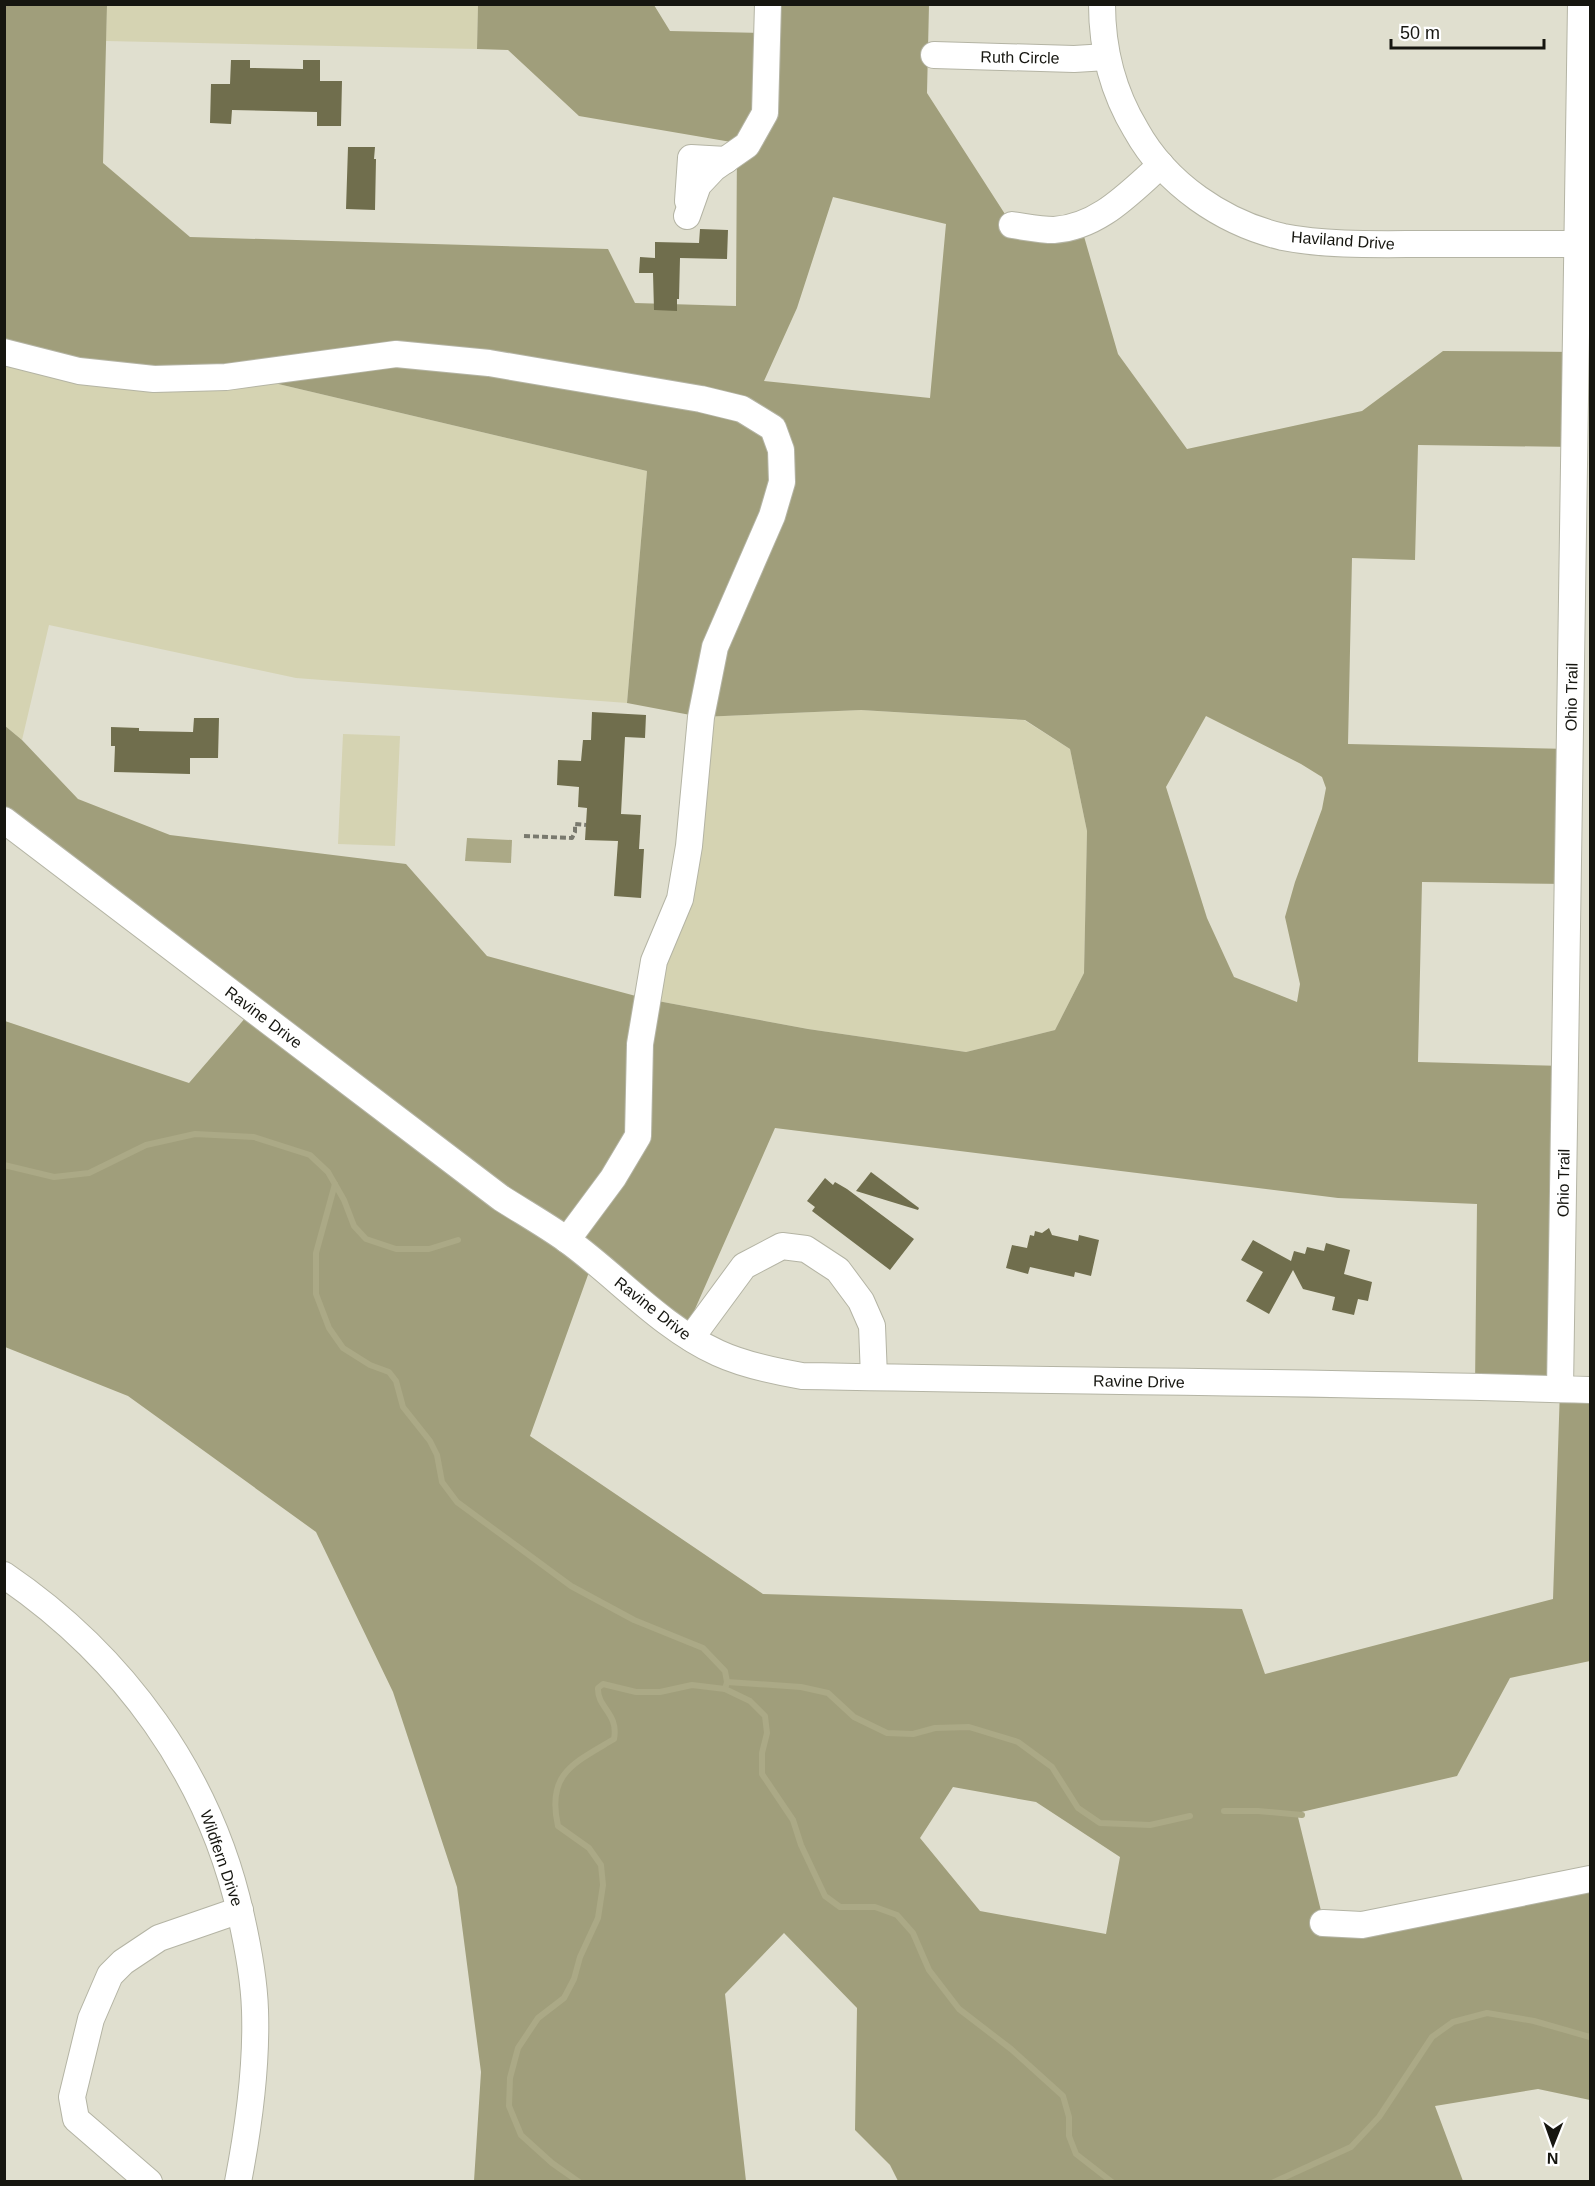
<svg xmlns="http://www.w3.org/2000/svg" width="1595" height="2186" font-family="Arial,sans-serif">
	<rect width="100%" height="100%" fill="#e0dfcf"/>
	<g fill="#d5d3b2">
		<path d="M107 5H478L477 49 106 41Z"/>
		<path d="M4 352 240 375 647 471 627 703 296 678 49 625 22 740 4 725Z"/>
		<path d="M861 710 1024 720 1070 749 1087 831 1084 973 1055 1030 966 1052 808 1029 647 999 680 899 701 717Z"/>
		<path d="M343 734 400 736 395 846 338 844Z"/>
	</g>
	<path fill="#a09e7b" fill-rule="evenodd" d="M5 5H107L103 163 190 237 608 249 635 303 736 306 737 143 579 116 508 50 477 49 478 5H654L670 31 767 33 768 5H929L927 93 1012 225 1081 226 1118 354 1187 449 1362 411 1443 351 1576 352 1575 447 1418 445 1415 560 1352 558 1348 744 1570 749 1568 884 1422 882 1418 1062 1565 1066 1560 1389 1590 1390V1661L1510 1678 1457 1776 1297 1813 1324 1923 1590 1879V2100L1538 2089 1435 2106 1463 2181H898L890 2165 855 2130 857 2008 784 1933 725 1994 746 2181H474L481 2072 457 1887 393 1692 316 1532 128 1396 5 1347V1021L189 1083 253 1009 5 820 4 725 22 740 78 799 170 835 406 864 487 956 647 999 808 1029 966 1052 1055 1030 1084 973 1087 831 1070 749 1025 720 861 710 701 717 627 703 647 471 240 375 5 352ZM833 197 946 224 930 398 764 381 797 308ZM1206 716 1301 764 1322 777 1326 788 1322 809 1295 882 1285 917 1300 984 1297 1002 1234 977 1207 918 1166 787ZM775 1128 1338 1198 1477 1204 1475 1387 1560 1389 1553 1599 1265 1674 1242 1609 763 1594 530 1436 593 1261 684 1334ZM953 1787 1036 1802 1120 1857 1106 1934 980 1911 920 1838Z"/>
	<path fill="#aba986" d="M467 838 512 840 511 863 465 861Z"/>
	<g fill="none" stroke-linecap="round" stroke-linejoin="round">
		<g stroke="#aba986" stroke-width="6">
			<path d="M4 1165 54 1177 89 1173 146 1145 195 1134 254 1137 310 1155 328 1172 344 1200 354 1226 366 1239 396 1249H429L458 1240"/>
			<path d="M335 1184 316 1253V1294L329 1328 343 1348 370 1365 389 1372 396 1381 403 1407 430 1441 437 1455 442 1482 457 1502 571 1586 634 1620 703 1648 725 1671 727 1682 725 1689 750 1701 765 1716 767 1733 762 1753V1774L793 1820 801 1845 825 1896 840 1907H875L897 1915 913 1933 929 1970 959 2009 1011 2049 1063 2096 1069 2117V2136L1076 2154 1112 2182"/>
			<path d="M727 1682 801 1687 828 1693 854 1717 887 1733 913 1734 935 1728 969 1727 1018 1742 1052 1767 1078 1808 1100 1823 1150 1825 1190 1816"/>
			<path d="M1224 1811H1258L1302 1815"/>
			<path d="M579 2182 552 2163 521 2135 509 2106 510 2078 518 2048 538 2018 564 1998 574 1979 580 1957 598 1918 603 1885 601 1865 589 1848 558 1826C546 1773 574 1763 614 1739 619 1713 597 1708 598 1688L603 1684 636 1692H660L692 1685 725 1689"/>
			<path d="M1274 2182 1351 2147 1379 2117 1432 2037 1453 2022 1487 2013 1534 2021 1590 2037"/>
		</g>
	</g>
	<g fill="#706e4d">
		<path d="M231 60H250V68L303 69V60H320V81H342L341 126H317V112L232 110 231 124 210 123 211 84H230Z"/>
		<path d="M348 147H375L374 159H376L375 210 346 209Z"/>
		<path d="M700 229 728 230 727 259 680 258 679 299H677V311L654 310 653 273H639L640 257 655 258V242L699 243Z"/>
		<path d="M592 712 646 715 645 738 625 737 621 814 641 815 639 849H644L641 898 614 896 618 841 585 840 587 808 578 807 579 787 557 785 558 760 581 761 583 740H591Z"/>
		<path d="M194 718H219L218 758H190V774L114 772 115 746H111V727L139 728V731L193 732Z"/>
		<path d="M871 1172 919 1208 918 1210 856 1191Z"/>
		<path d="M825 1178 833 1185 835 1182 847 1189 914 1239 890 1270 812 1211 815 1207 807 1201Z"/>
		<path d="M1049 1228 1052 1235 1078 1241 1079 1235 1099 1240 1091 1276 1075 1272 1074 1277 1030 1267 1028 1274 1006 1268 1012 1245 1027 1248 1030 1235 1034 1236 1035 1231 1042 1233Z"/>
		<path d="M1253 1240 1291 1261 1294 1251 1305 1254 1307 1247 1324 1251 1326 1243 1350 1250 1344 1274 1372 1282 1368 1301 1358 1299 1354 1315 1332 1310 1335 1297 1303 1289 1293 1270 1269 1314 1246 1301 1263 1272 1241 1260Z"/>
	</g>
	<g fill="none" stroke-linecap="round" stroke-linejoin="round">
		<g stroke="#b4b4a4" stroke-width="28">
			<g id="minor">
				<path d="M1102 4C1102 49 1113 92 1136 130 1166 184 1223 223 1283 237 1328 246 1382 244 1428 244 1478 244 1528 244 1578 244"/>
				<path d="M934 55 1074 59 1107 57"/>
				<path d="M688 201 691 158 726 160"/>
				<path d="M687 216 698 185 714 168 747 145 765 113 768 4"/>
				<path d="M1012 225C1026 227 1041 230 1054 230 1099 227 1129 193 1161 165"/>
				<path d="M4 352 79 371 154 379 226 377 396 354 489 363 701 399 742 409 773 428 781 450 782 482 772 516 715 647 701 717 689 846 680 899 654 961 640 1044 638 1136 613 1178 567 1240"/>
				<path d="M4 820 501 1198C523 1212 546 1225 567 1240 617 1276 661 1327 718 1353 744 1365 773 1371 802 1376 1065 1381 1328 1382 1590 1390"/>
				<path d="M691 1338 744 1266 782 1246 806 1249 838 1270 861 1301 872 1326 874 1377"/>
				<path d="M1560 1389 1581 4"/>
				<path d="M4 1575C123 1656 210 1775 241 1916 248 1947 254 1979 255 2010 257 2068 249 2125 238 2182"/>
				<path d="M1323 1923 1362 1925 1590 1879"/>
				<path d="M149 2182 76 2119 72 2097 91 2019 110 1975 123 1962 159 1938 240 1910"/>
			</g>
		</g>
		<path stroke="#79796e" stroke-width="4" stroke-dasharray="6 3" stroke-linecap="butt" d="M524 836 572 838 575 832V824L586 825"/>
		<use href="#minor" stroke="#fff" stroke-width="26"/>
	</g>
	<g text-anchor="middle" stroke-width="4.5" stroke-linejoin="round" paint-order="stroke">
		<g font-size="16" fill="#161610" stroke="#fff">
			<text transform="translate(1020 57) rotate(1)" y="6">Ruth Circle</text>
			<text transform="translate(1343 240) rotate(4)" y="6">Haviland Drive</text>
			<text transform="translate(1571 697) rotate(-89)" y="6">Ohio Trail</text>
			<text transform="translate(264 1017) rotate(37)" y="6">Ravine Drive</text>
			<text transform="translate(1563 1183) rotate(-89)" y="6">Ohio Trail</text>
			<text transform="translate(653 1308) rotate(38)" y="6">Ravine Drive</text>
			<text transform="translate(1139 1381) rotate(1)" y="6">Ravine Drive</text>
			<text transform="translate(222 1858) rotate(71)" y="6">Wildfern Drive</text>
		</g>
	</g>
	<rect width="1595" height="2186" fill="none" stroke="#161610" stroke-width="12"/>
	<g transform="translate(1553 2144) rotate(181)" stroke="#ffffff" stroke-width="4.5" paint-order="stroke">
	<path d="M0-4.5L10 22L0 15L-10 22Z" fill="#161610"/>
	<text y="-9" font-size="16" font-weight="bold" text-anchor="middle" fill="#161610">N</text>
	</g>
	<path d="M1391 39v9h153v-9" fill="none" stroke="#161610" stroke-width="3"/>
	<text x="1400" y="39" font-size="18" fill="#161610" stroke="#ffffff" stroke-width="4.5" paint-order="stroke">50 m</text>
</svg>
